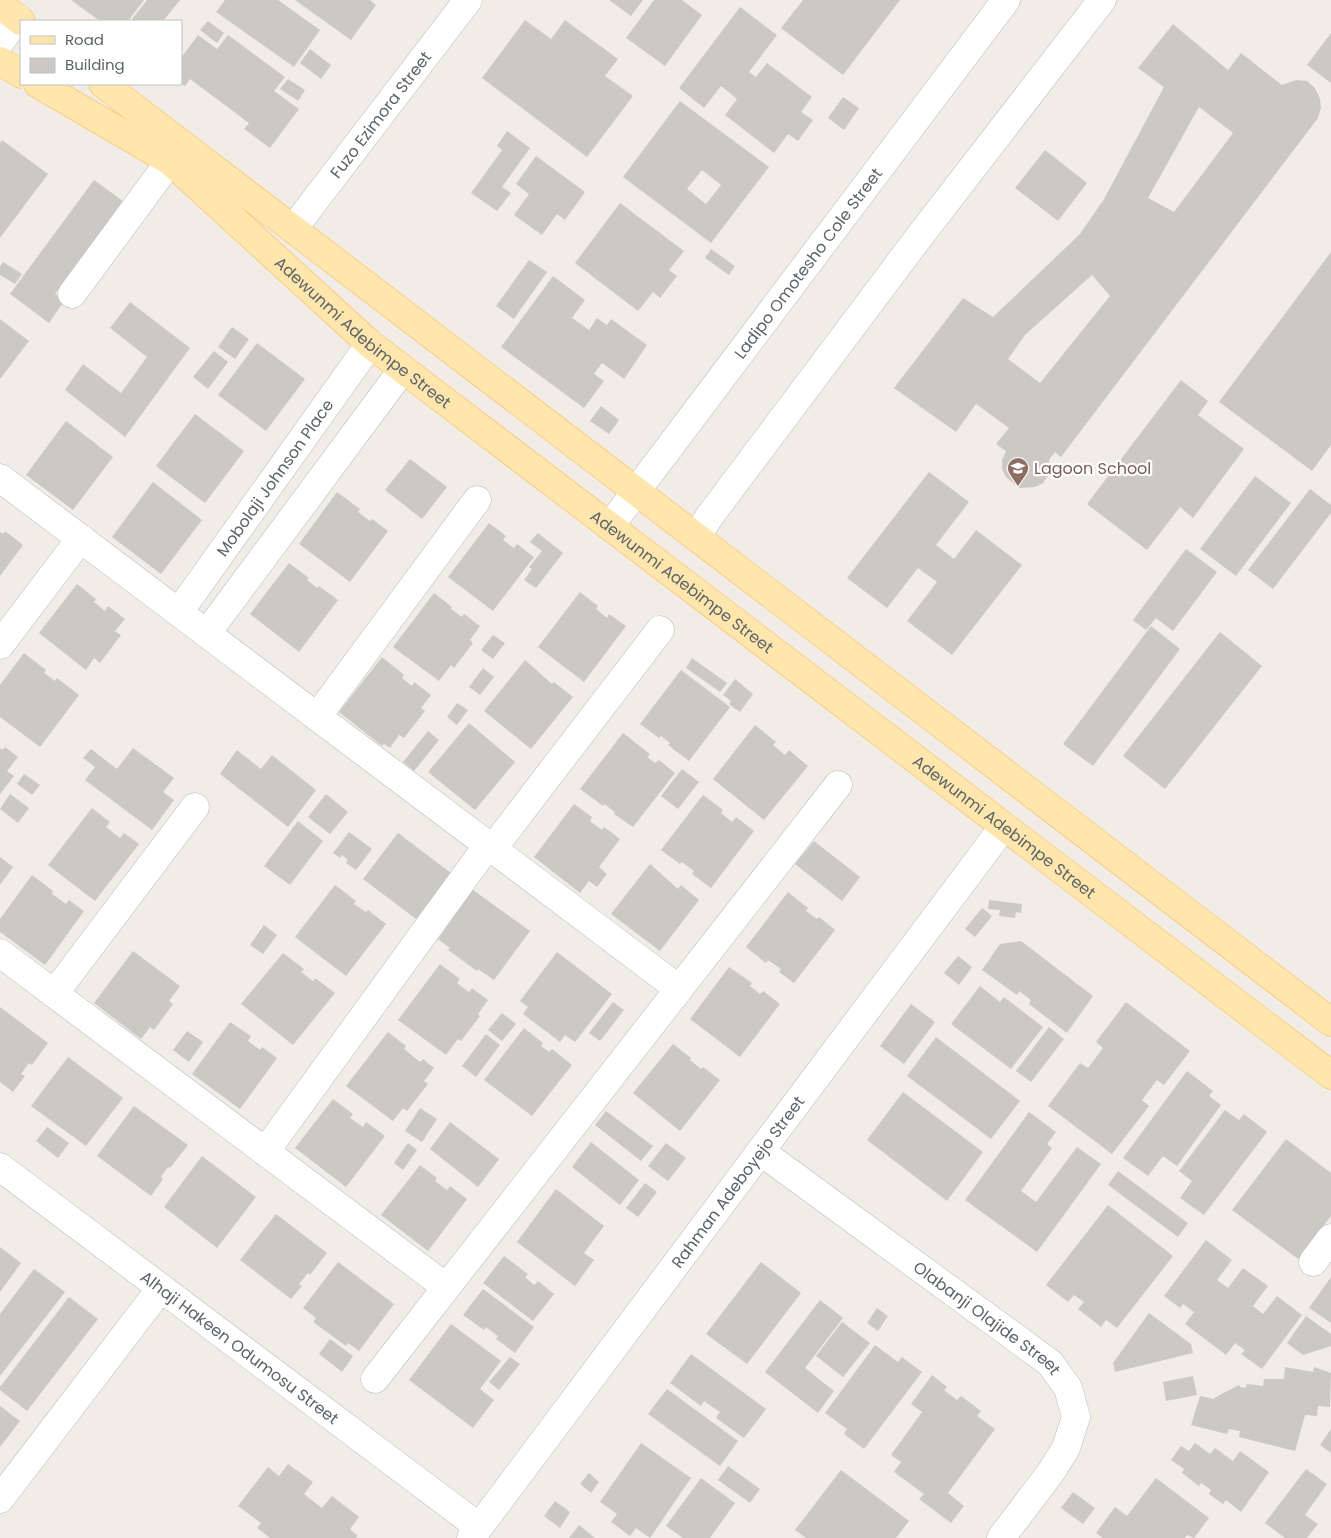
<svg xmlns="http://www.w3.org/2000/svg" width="1331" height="1538" font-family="Poppins,sans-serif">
	<rect width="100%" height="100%" fill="#f1ede6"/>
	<g fill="#ccc8c3" fill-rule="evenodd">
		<path d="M71 0H144L128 21H100Z"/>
		<path d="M147 0H180L163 21H135L132 19Z"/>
		<path d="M225 0H278L320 30 294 67 216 12Z"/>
		<path d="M295 0H370L376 5 351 40Z"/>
		<path d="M609 0H643L631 16Z"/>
		<path d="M654 0H682L702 15 665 66 626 38Z"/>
		<path d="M803 0H900L843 75 781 28Z"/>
		<path d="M740 7 777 35 749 72 756 77 767 63 812 97 801 112 813 120 798 141 788 134 774 153 725 115 737 99 721 86 704 108 679 88Z"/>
		<path d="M525 20 551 39 565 20 618 59 605 76 633 96 587 157 482 78Z"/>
		<path d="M208 21 224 33 217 43 200 30Z"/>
		<path d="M1173 24 1228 70 1241 53 1282 85 1296 80 1307 81 1315 88 1320 99 1321 108 1318 118 1061 457 1055 452 1049 460 1050 468 1048 476 1043 483 1035 487 1019 488 1006 477 1002 469V460L1006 451 996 444 1009 428 976 404 956 432 894 388 963 298 993 317 1080 234 1104 199 1164 87 1138 68ZM1199 107 1233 133 1174 212 1148 198ZM1092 275 1110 296 1040 383 1008 359 1025 335Z"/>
		<path d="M1331 33V83L1307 65Z"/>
		<path d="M198 35 217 49 228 35 285 77 274 91 299 109 270 148 244 129 249 123 190 79 185 86 181 83V58Z"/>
		<path d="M310 49 331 65 321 79 300 63Z"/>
		<path d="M288 79 305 90 298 101 280 89Z"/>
		<path d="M843 97 859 108 844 130 828 118Z"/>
		<path d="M680 101 769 167 711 243 623 177ZM702 170 721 185 706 204 687 189Z"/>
		<path d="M507 131 530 148 502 187 511 193 497 211 471 193 502 150 497 146Z"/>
		<path d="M2 140 48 174 0 238V143Z"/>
		<path d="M1045 150 1087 183 1058 221 1015 188Z"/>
		<path d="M536 156 585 192 565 220 557 214 542 235 514 215 529 194 516 184Z"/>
		<path d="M94 180 123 201 55 294 64 301 49 323 10 294Z"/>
		<path d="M620 203 684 251 669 270 677 276 660 298 653 292 638 311 575 263Z"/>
		<path d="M711 249 735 266 729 275 705 258Z"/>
		<path d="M1331 252V445L1312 471 1219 402Z"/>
		<path d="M529 260 547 272 514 319 496 306Z"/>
		<path d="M3 262 22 274 15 284 0 275V267Z"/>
		<path d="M553 276 585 300 572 318 589 330 597 318 607 325 611 319 647 345 624 379 602 363 594 374 604 381 584 408 501 347Z"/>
		<path d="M130 302 190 348 125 437 65 390 83 364 121 393 147 357 110 328Z"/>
		<path d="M0 319 29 341 0 379Z"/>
		<path d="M232 327 249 339 235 359 218 347Z"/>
		<path d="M257 343 305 379 266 431 218 395Z"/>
		<path d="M214 351 228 362 208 389 193 377Z"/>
		<path d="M1181 380 1208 401 1198 415 1244 449 1193 518 1180 507 1147 550 1087 504Z"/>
		<path d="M601 406 619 420 609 434 590 421Z"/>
		<path d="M195 414 244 451 205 503 156 466Z"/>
		<path d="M66 421 113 457 73 510 26 475Z"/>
		<path d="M410 459 447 487 422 519 385 490Z"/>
		<path d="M929 472 969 502 936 545 954 559 976 530 1022 565 952 655 907 621 937 582 918 568 887 608 847 578Z"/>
		<path d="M1255 476 1291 503 1236 576 1200 549Z"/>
		<path d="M153 482 202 520 161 574 112 537Z"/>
		<path d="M1310 489 1331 505V513L1273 589 1248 570Z"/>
		<path d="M337 492 360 509 358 512 370 521 372 519 388 531 350 582 299 544Z"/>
		<path d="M489 523 506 536 503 540 514 548 517 544 534 557 493 611 448 577Z"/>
		<path d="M5 531 23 545 0 576V532L3 534Z"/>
		<path d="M538 533 563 553 536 588 524 580 532 569 529 567 542 551 530 542Z"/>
		<path d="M1186 549 1217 572 1173 631 1156 618 1146 630 1133 620Z"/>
		<path d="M289 563 309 578 307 580 317 588 319 586 338 600 299 652 250 614Z"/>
		<path d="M77 584 96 599 94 602 105 611 108 606 125 619 115 631 121 635 100 663 94 658 86 670 39 633Z"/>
		<path d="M580 592 598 606 596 609 607 618 609 614 626 626 584 682 538 647Z"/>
		<path d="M434 593 452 607 451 609 462 617 464 614 480 626 470 640 473 643 454 668 451 665 439 681 393 647Z"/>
		<path d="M1151 626 1180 649 1093 766 1063 744Z"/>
		<path d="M1220 632 1262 666 1165 789 1123 756Z"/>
		<path d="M493 635 505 643 493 659 481 650Z"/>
		<path d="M24 653 46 670 44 673 55 681 57 678 79 695 40 747 0 717V685Z"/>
		<path d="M382 657 404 675 402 678 412 686 414 682 431 695 421 708 425 711 404 738 399 735 390 748 384 744 382 746 339 712Z"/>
		<path d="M692 658 727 683 720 692 686 668Z"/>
		<path d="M525 660 552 684 554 682 573 697 531 749 484 711Z"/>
		<path d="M483 668 494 677 480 695 469 687Z"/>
		<path d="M681 670 730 707 689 761 668 745 670 743 661 736 659 738 640 724Z"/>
		<path d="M735 679 753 694 740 712 729 704 731 701 723 695Z"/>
		<path d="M457 703 468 710 457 725 447 717Z"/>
		<path d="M469 723 515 762 475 810 428 772Z"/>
		<path d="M755 725 776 742 773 745 785 755 789 750 808 766 764 820 713 779Z"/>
		<path d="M428 731 439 740 414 771 403 762Z"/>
		<path d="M623 733 650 754 647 757 655 763 659 760 675 773 633 827 614 814 615 812 604 804 603 806 580 789Z"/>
		<path d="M5 747 18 757 7 771 14 776 0 794V748L2 750Z"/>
		<path d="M133 748 174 778 163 792 174 800 152 830 85 780 95 767 83 758 91 749 117 769Z"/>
		<path d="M237 750 261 769 272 755 316 790 288 827 220 774Z"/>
		<path d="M682 769 699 782 678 809 661 796Z"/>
		<path d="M24 774 40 785 32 795 17 784Z"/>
		<path d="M10 794 29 808 18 823 0 809Z"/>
		<path d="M326 794 348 812 330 834 308 817Z"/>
		<path d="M703 795 723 810 721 813 732 822 736 817 754 831 711 888 692 874 694 871 682 862 680 864 661 850Z"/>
		<path d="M574 804 592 817 590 821 602 830 604 827 620 839 599 867 607 874 597 887 589 881 580 893 534 857Z"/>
		<path d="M92 808 110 822 106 827 120 838 124 833 139 844 95 901 48 865Z"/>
		<path d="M298 821 323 841 290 885 264 866Z"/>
		<path d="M349 832 372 849 356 870 346 863 348 860 342 855 340 858 333 853Z"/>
		<path d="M398 833 451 873 416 919 363 879Z"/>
		<path d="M814 841 860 877 842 901 795 864Z"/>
		<path d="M0 857 13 867 0 885Z"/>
		<path d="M650 864 678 889 681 885 699 900 660 951 611 914Z"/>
		<path d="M32 875 53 891 52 894 66 904 69 900 84 911 45 965 0 932V919Z"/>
		<path d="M335 885 356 901 354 904 366 912 368 910 386 924 346 976 295 937Z"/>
		<path d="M473 890 530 931 494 980 478 969 477 971 448 950 450 948 438 939Z"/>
		<path d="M788 892 808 908 806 911 817 919 819 917 835 930 794 983 779 972 781 969 768 960 766 963 746 947Z"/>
		<path d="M989 900 1022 904 1021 913 1016 912 1015 918 999 916 1000 910 988 909Z"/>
		<path d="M982 908 992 916 975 937 965 929Z"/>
		<path d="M264 925 277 935 263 954 250 945Z"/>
		<path d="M1021 941 1093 996 1067 1033 1029 1004 1031 1000 1019 991 1017 995 982 970 1000 944Z"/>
		<path d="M133 951 180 986 169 1001 173 1004 154 1030 150 1027 141 1039 94 1003Z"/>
		<path d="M557 952 612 994 575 1042 565 1035 560 1042 523 1014 528 1007 520 1001Z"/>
		<path d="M283 953 304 969 301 972 313 981 315 978 335 993 293 1045 241 1004Z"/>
		<path d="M958 956 972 967 959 985 944 973Z"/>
		<path d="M440 964 460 979 457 983 469 992 472 988 488 1000 478 1014 480 1016 461 1041 458 1039 446 1055 398 1020Z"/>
		<path d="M729 967 752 983 750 986 760 994 763 991 780 1004 740 1057 690 1019Z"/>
		<path d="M980 986 1000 1002 1004 997 1043 1027 1011 1069 951 1024Z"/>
		<path d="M613 1002 624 1010 600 1041 589 1033Z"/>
		<path d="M1126 1002 1190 1051 1164 1085 1157 1080 1142 1100 1149 1106 1112 1154 1048 1106 1080 1063 1088 1068 1103 1048 1096 1042Z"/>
		<path d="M911 1004 935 1022 904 1064 880 1046Z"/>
		<path d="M0 1007 48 1043 32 1065 29 1063 21 1074 25 1076 13 1092 0 1082Z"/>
		<path d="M502 1013 516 1024 502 1041 488 1030Z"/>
		<path d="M230 1022 251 1036 248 1041 260 1050 262 1047 277 1058 240 1109 192 1074Z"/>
		<path d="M1049 1027 1064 1039 1031 1082 1016 1071Z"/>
		<path d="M524 1028 543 1043 541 1046 549 1052 552 1049 572 1065 532 1116 484 1080Z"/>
		<path d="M187 1031 203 1042 189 1062 173 1050Z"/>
		<path d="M388 1032 406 1046 404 1049 420 1062 423 1059 434 1068 424 1081 428 1084 407 1111 403 1108 393 1121 346 1086Z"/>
		<path d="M486 1034 500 1045 476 1077 462 1066Z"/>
		<path d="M936 1037 1020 1101 991 1139 907 1076Z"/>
		<path d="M673 1044 691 1058 690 1060 701 1069 703 1067 720 1080 680 1131 633 1093Z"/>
		<path d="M68 1057 123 1098 86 1146 31 1106Z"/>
		<path d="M1187 1071 1213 1091 1209 1096 1221 1105 1177 1166 1163 1156 1148 1176 1123 1158Z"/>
		<path d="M903 1092 983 1152 947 1201 867 1140Z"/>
		<path d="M333 1099 353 1114 350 1118 363 1127 366 1122 385 1136 346 1187 295 1148Z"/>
		<path d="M134 1106 188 1145 170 1168 168 1167 161 1177 163 1179 151 1196 97 1156Z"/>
		<path d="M420 1108 437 1119 422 1142 405 1131Z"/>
		<path d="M1225 1110 1239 1120 1244 1114 1267 1132 1204 1215 1180 1198 1192 1181 1179 1171Z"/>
		<path d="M606 1111 653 1146 641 1161 595 1125Z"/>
		<path d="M1029 1112 1056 1132 1047 1144 1052 1148 1021 1191 1036 1202 1077 1147 1101 1164 1037 1252 965 1200Z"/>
		<path d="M450 1122 499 1159 478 1187 430 1149Z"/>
		<path d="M47 1127 69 1143 58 1158 36 1141Z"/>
		<path d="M1286 1139 1331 1173V1216L1298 1259 1232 1210Z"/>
		<path d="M591 1142 639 1180 620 1205 572 1167Z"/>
		<path d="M408 1143 417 1150 403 1170 394 1163Z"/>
		<path d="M666 1143 686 1158 668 1181 648 1166Z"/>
		<path d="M202 1156 256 1197 217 1248 164 1207Z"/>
		<path d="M420 1165 437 1178 435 1181 447 1190 450 1186 467 1199 428 1251 381 1215Z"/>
		<path d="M1118 1171 1188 1223 1178 1237 1108 1185Z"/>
		<path d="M645 1183 657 1192 638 1217 626 1208Z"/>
		<path d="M556 1189 604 1226 584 1253 594 1260 575 1286 517 1242Z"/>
		<path d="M1108 1205 1173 1256 1117 1328 1106 1320 1101 1327 1078 1309 1084 1302 1074 1295 1068 1302 1046 1285Z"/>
		<path d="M276 1214 327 1253 310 1275 308 1273 299 1284 302 1286 291 1299 240 1260Z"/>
		<path d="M1206 1240 1232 1260 1217 1280 1228 1288 1243 1268 1268 1286 1253 1306 1263 1314 1277 1296 1302 1315 1262 1369 1241 1354 1245 1350 1235 1343 1226 1355 1185 1324 1194 1312 1183 1304 1180 1308 1164 1296Z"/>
		<path d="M0 1247 21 1263 0 1292Z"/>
		<path d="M504 1256 528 1274 525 1277 534 1285 538 1281 554 1294 533 1321 483 1283Z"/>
		<path d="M338 1262 394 1304 359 1351 348 1343 346 1346 313 1322 316 1318 303 1308Z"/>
		<path d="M761 1262 801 1293 747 1364 706 1334Z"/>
		<path d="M34 1269 65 1292 0 1376V1314Z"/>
		<path d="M1331 1277V1323L1309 1308Z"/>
		<path d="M483 1289 534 1327 515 1353 496 1339 498 1336 486 1327 484 1330 463 1315Z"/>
		<path d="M69 1297 98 1319 27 1411 0 1390V1387Z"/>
		<path d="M820 1300 843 1318 805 1368 834 1391 818 1413 765 1372Z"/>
		<path d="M877 1308 888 1316 878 1331 867 1323Z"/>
		<path d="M1149 1313 1191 1344 1193 1353 1115 1372 1113 1363Z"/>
		<path d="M1306 1316 1331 1334V1346L1303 1355 1287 1343Z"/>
		<path d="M842 1322 870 1343 843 1377 816 1356Z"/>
		<path d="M451 1324 501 1361 480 1389 494 1400 473 1428 409 1380Z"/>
		<path d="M330 1339 353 1356 342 1372 319 1354Z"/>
		<path d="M875 1345 898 1362 902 1357 922 1372 864 1449 844 1434 847 1429 825 1413Z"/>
		<path d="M691 1354 766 1409 744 1438 716 1418 720 1412 704 1401 701 1406 670 1383Z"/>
		<path d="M510 1357 520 1364 499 1390 489 1382Z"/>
		<path d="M1285 1367 1313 1372 1314 1367 1331 1373 1330 1407 1318 1406 1317 1416 1305 1415 1295 1451 1239 1437 1240 1431 1229 1429 1227 1434 1191 1425 1200 1396 1214 1399V1398L1239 1385 1240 1387 1246 1388 1247 1384 1263 1386 1264 1379H1284Z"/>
		<path d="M932 1375 947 1387 944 1390 957 1400 961 1396 981 1411 977 1416 995 1429 948 1493 964 1506 951 1523 919 1499 924 1494 894 1472 901 1462 891 1455 922 1412 911 1404Z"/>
		<path d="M1193 1376 1197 1395 1166 1401 1163 1382Z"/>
		<path d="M667 1389 738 1441 720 1466 648 1414Z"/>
		<path d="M0 1406 20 1421 0 1447Z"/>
		<path d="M1331 1429V1453L1320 1445Z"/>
		<path d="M641 1443 691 1478 650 1538 636 1528 630 1536 611 1522 617 1514 600 1502Z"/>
		<path d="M1195 1443 1210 1454 1215 1448 1233 1461 1240 1451 1269 1472 1241 1512 1226 1500 1223 1504 1209 1494 1211 1490 1201 1483 1199 1486 1182 1473 1184 1469 1171 1460 1181 1446 1189 1451Z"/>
		<path d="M288 1464 313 1482 304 1494 322 1508 332 1496 359 1517 350 1529 358 1536 356 1538H270L257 1528 261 1523 238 1506 268 1467 279 1476Z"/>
		<path d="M728 1466 760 1489 750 1503 718 1480Z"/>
		<path d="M1306 1469 1327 1484 1305 1515 1318 1524 1307 1538H1285L1265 1523Z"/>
		<path d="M841 1470 909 1521 896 1538H806L795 1530Z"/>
		<path d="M589 1473 599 1482 591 1493 580 1484Z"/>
		<path d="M701 1478 735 1503 710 1538H683L666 1526Z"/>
		<path d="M1156 1478 1209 1518 1194 1538 1187 1535 1185 1538H1103L1096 1533 1115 1507 1127 1516Z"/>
		<path d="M1073 1492 1095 1508 1083 1524 1061 1508Z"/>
		<path d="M555 1501 570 1512 560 1528 544 1516Z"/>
		<path d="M579 1525 595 1538H569Z"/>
	</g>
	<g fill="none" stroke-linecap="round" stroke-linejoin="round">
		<g stroke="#b6babe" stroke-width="29">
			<g id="minor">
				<path d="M0 42 18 18"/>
				<path id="s1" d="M293 229 468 0"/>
				<path d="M72 294 170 161"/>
				<path d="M0 478 679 989"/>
				<path id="s2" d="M610 526 1006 0"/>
				<path d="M697 537 709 517 916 241 1102 0"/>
				<path id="s3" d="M179 612 370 344"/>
				<path d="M207 633 403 369"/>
				<path d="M0 645 81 538"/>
				<path d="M317 717 477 500"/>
				<path d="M493 848 660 630"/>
				<path d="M0 953 446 1287"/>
				<path d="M54 994 195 807"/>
				<path id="s4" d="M760 1151 1050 1363 1068 1388 1076 1417 1066 1448 1051 1472 1001 1538"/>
				<path d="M265 1152 488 845"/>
				<path id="s5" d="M0 1167 479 1527"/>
				<path d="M1313 1262 1331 1238"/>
				<path d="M375 1379 838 785"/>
				<path d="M0 1499 161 1288"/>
				<path id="s6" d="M471 1538 1004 826"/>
			</g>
		</g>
		<g stroke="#fdb553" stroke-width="29">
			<g id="major">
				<path d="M0 5 21 21"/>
				<path d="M0 61 21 74"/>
				<path id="s7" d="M38 84 170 161 370 344 1331 1075"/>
				<path d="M103 84 1331 1022"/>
			</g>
		</g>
		<use href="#minor" stroke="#fff" stroke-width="28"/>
		<use href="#major" stroke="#ffe6ad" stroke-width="28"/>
	</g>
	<defs>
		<g id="school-pin" transform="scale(1.125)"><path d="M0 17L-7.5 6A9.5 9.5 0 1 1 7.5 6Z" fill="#8d6e63" stroke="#fff"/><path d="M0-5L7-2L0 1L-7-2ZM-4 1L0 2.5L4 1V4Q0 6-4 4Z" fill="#fff"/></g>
	</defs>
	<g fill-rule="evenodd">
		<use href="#school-pin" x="1018" y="468"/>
	</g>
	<g text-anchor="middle" stroke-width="4.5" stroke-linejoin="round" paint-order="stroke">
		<g font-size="16" fill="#5d6468" stroke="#fff">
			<text dy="6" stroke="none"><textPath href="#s1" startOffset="144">Fuzo Ezimora Street</textPath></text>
			<text dy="6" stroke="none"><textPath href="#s2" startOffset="329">Ladipo Omotesho Cole Street</textPath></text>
			<text dy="6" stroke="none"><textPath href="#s7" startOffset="411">Adewunmi Adebimpe Street</textPath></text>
			<text dy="6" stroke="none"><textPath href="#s3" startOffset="165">Mobolaji Johnson Place</textPath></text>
			<text dy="6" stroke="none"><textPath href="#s7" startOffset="816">Adewunmi Adebimpe Street</textPath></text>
			<text dy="6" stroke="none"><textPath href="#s7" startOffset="1221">Adewunmi Adebimpe Street</textPath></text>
			<text dy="6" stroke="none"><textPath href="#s6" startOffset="445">Rahman Adeboyejo Street</textPath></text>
			<text dy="6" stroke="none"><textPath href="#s4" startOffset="282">Olabanji Olajide Street</textPath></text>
			<text dy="6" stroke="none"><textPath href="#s5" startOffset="300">Alhaji Hakeen Odumosu Street</textPath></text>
		</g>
		<g font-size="16" fill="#785e54" stroke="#fff" text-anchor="start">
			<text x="1034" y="474">Lagoon School</text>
		</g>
	</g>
	<rect x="20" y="20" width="162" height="65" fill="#ffffff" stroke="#bec1c3"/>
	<rect x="30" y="36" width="25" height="8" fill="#ffe6ad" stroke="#bec1c3"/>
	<text x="65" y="45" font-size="15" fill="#5d6468">Road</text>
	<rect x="30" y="58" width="25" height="15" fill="#ccc8c3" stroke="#bec1c3"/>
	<text x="65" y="70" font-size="15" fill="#5d6468">Building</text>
</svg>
